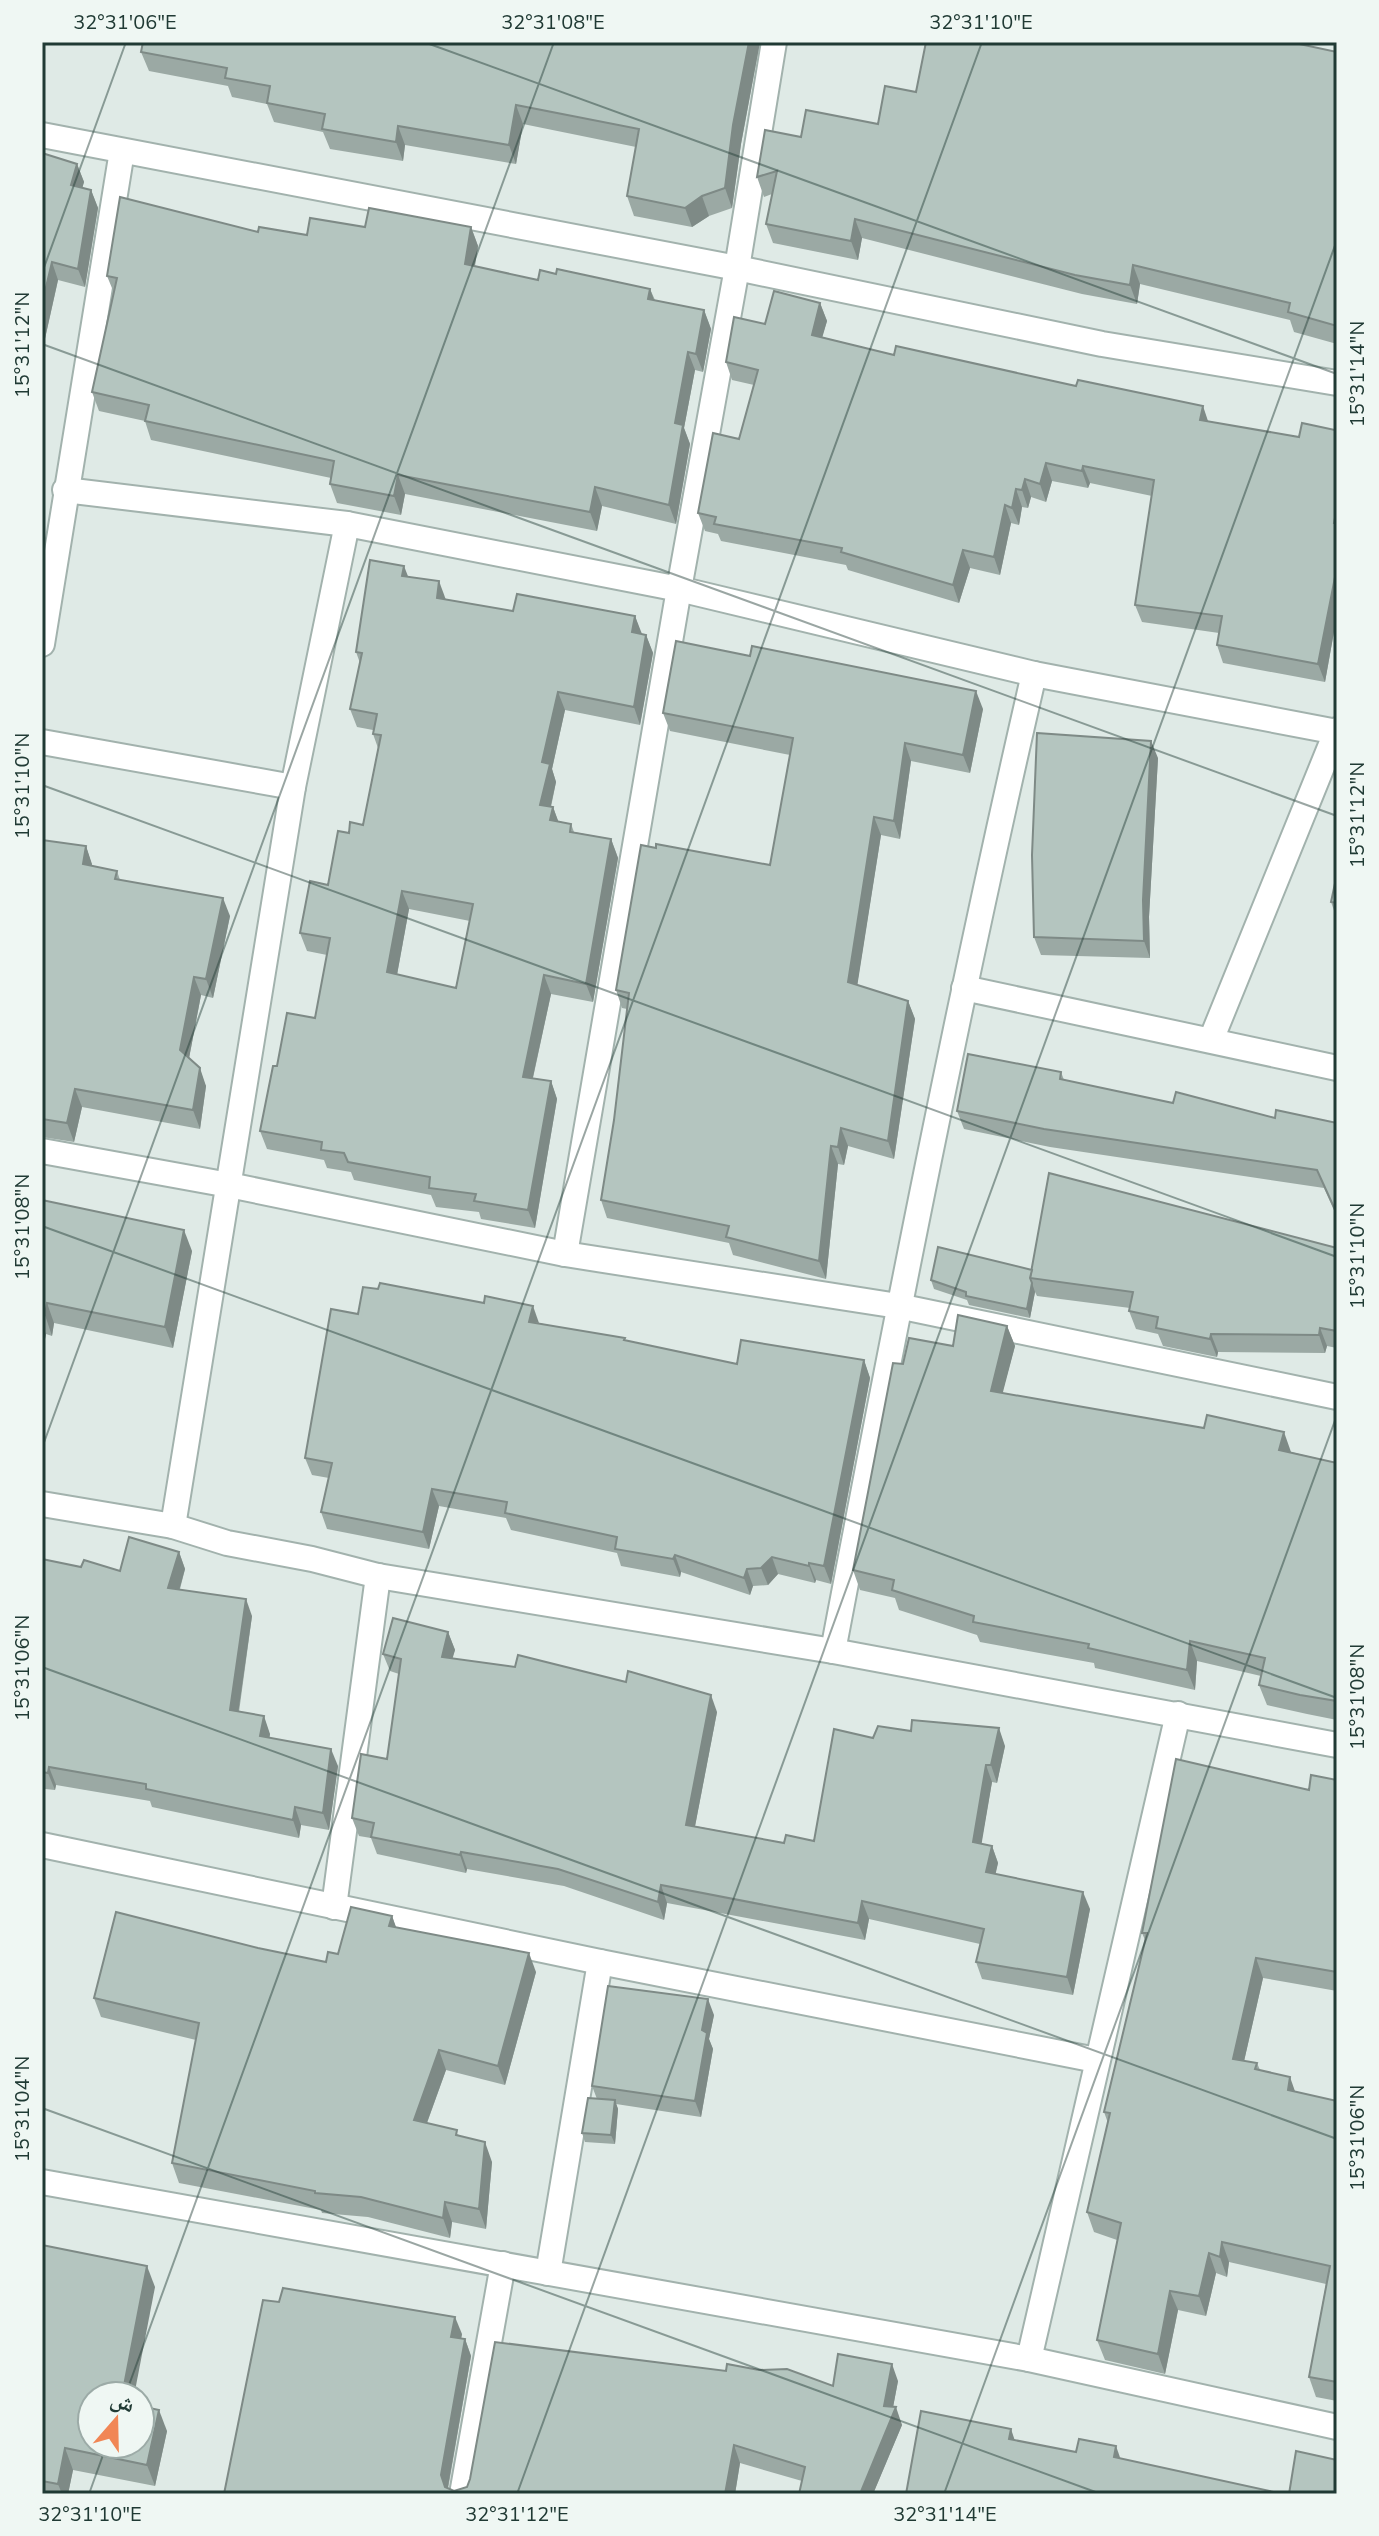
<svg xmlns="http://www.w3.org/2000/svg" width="1379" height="2536" font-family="'Nunito Sans','Noto Naskh Arabic',sans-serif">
	<rect width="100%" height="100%" fill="#dfeae6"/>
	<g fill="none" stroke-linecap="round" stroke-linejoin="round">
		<g stroke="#a2b2ad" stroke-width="28">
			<g id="street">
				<path d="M42 135 737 268 1102 344 1337 383"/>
				<path d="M65 490 347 524 679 589 1034 674 1337 732"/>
				<path d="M42 644 122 151"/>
				<path d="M42 742 293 787"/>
				<path d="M964 988 1337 1068"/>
				<path d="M1211 1040 1337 730"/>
				<path d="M42 1151 229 1185 565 1254 898 1306 1337 1397"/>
				<path d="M565 1254 679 589 737 268 774 42"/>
				<path d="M42 1504 173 1526 227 1543 312 1559 378 1576 833 1651 1337 1745"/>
				<path d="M173 1526 293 787 347 524"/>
				<path d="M833 1651C895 1324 959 998 1034 674"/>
				<path d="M42 1845 600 1962 1096 2060"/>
				<path d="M334 1907 378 1576"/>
				<path d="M42 2182 1029 2359 1337 2427"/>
				<path d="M548 2273 600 1962"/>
				<path d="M1029 2359 1178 1714"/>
				<path d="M462 2494 503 2264"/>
			</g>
		</g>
		<use href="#street" stroke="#fff" stroke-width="24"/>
	</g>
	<g fill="#9ba9a4" fill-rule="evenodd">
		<path d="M143 42H760L741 144 732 208 709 216 692 227 634 216 627 196 636 147 523 124 516 164 405 145 403 161 330 149 323 132 274 122 267 104 232 97 228 86 149 71 141 52Z"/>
		<path d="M1337 52V344L1294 332 1290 320 1140 284 1137 304 1082 294 862 238 858 260 773 243 766 224 772 194 764 197 757 177 801 137 878 124 916 92Z"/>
		<path d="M42 153 77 164 84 182 82 188 91 190 98 208 85 287 58 280 42 352Z"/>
		<path d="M365 227H471L478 246 475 266 538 280 556 274 650 289 655 300 704 310 711 329 703 372 695 370 684 428 690 444 676 524 602 506 597 531 405 494 401 515 337 503 330 484 331 478 151 440 145 421 99 411 92 392 114 293 107 276 258 232 307 235Z"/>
		<path d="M820 303 827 321 822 337 894 355 1208 421 1299 437 1335 430 1337 434V615L1325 682 1223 663 1217 645 1219 633 1142 622 1135 605 1152 496 1090 483 1088 488 1052 481 1046 502 1031 497 1028 508 1022 507 1019 525 1011 523 1000 575 970 568 959 603 848 570 846 565 721 541 718 534 705 531 698 513 739 439 754 385 732 380 726 362 765 324Z"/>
		<path d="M408 577 445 600 513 611 635 616 641 634 646 635 653 653 640 725 565 710 552 769 556 782 551 807H553L558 821 571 824 574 832 611 839 618 858 593 1002 551 994 533 1078 551 1081 557 1099 535 1228 481 1219 479 1212 436 1207 431 1195 354 1180 351 1172 327 1168 324 1160 267 1149 260 1131 277 1066 315 1018 327 955 307 951 300 933 328 885 349 833 363 825 378 748 373 734V730L357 727 350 709 360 663 356 652ZM409 909 470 921 456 988 397 975Z"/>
		<path d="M983 709 970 773 911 761 900 839 881 835 857 985 908 1001 915 1019 894 1159 848 1146 844 1165 838 1164 826 1279 733 1255 729 1243 607 1218 601 1200 614 1120 627 1009 622 1008 616 990 770 865 790 755 670 731 663 713Z"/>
		<path d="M1158 758 1149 917 1150 958 1041 955 1034 937Z"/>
		<path d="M42 840 86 846 92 866 117 871 120 880 230 916 213 998 201 995 189 1058 206 1086 200 1129 82 1107 74 1142 42 1137Z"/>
		<path d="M1337 874V919L1331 902Z"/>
		<path d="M1061 1072 1064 1080 1173 1103 1275 1118 1337 1123V1217L1324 1188 1050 1147 964 1129 957 1111Z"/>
		<path d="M42 1200 192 1251 173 1348 54 1323 52 1336 46 1334 42 1354Z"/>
		<path d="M1337 1248V1348L1327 1346 1325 1353 1218 1352 1217 1357 1163 1346 1158 1334 1136 1329 1129 1311 1130 1308 1037 1296 1035 1292 1030 1318 969 1305 967 1300 934 1289 931 1280 1032 1270Z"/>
		<path d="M358 1314 539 1323 737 1364 864 1360 870 1378 831 1584 816 1580 815 1583 778 1574 768 1585 753 1586 750 1595 681 1572 680 1577 621 1566 617 1553 511 1530 506 1518 439 1506 429 1549 327 1529 321 1512 329 1478 312 1475 305 1458Z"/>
		<path d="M1007 1326 1015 1346 1002 1393 1291 1452 1337 1463V1720L1307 1714 1267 1705 1259 1685 1261 1676 1197 1661 1195 1690 1095 1668 1094 1663 980 1642 977 1635 899 1610 895 1598 860 1590 853 1570 903 1364Z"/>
		<path d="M179 1552 185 1569 180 1589 252 1616 239 1712 270 1734 269 1738 338 1766 329 1830 301 1825 299 1838 152 1807 150 1801 56 1785 55 1790 45 1789 42 1799V1559L81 1567 120 1571Z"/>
		<path d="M448 1632 455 1650 452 1658 717 1712 695 1826 784 1843 814 1841 873 1738 1005 1746 997 1783 992 1782 981 1844 992 1846 998 1863 995 1874 1090 1909 1073 1995 982 1979 976 1962 980 1944 869 1919 865 1940 667 1903 664 1920 564 1886 467 1869 466 1873 377 1854 371 1838 359 1836 352 1818 387 1759 399 1674 390 1671 383 1654Z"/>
		<path d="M1337 1780V1991L1263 1978 1244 2061 1257 2063 1260 2070 1295 2092 1337 2101V2401L1316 2397 1309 2377 1326 2284 1229 2262 1227 2277 1216 2273 1206 2316 1178 2310 1165 2374 1105 2360 1097 2340 1117 2240 1094 2232 1087 2212 1108 2123 1104 2112 1145 1940 1142 1933 1309 1790Z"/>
		<path d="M392 1916 396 1928 536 1972 505 2085 446 2070 427 2123 459 2135 492 2162 486 2229 452 2222 450 2238 368 2217 322 2213 321 2210 179 2183 172 2163 196 2040 101 2017 94 1998 258 1948 326 1962Z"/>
		<path d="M714 2015 709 2039 713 2049 701 2117 616 2104 618 2109 615 2144 585 2142 582 2133 597 2099 592 2086Z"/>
		<path d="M42 2245 155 2287 92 2396 167 2431 155 2486 73 2470 68 2494H42Z"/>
		<path d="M462 2334 461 2338 465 2339 471 2356 448 2489 454 2491 833 2386 898 2381 893 2407 902 2425 873 2494H799L802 2481 740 2463 735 2494H224Z"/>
	</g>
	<g fill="#7e8a86">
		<path d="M749 42H760L741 144 732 208 725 188 733 125Z"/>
		<path d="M516 105 523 124 516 164 509 145Z"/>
		<path d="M398 126 405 145 403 161 396 142Z"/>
		<path d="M77 164 84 182 78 203 71 185Z"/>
		<path d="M91 190 98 208 85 287 78 269Z"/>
		<path d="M702 196 709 216 692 227 685 208Z"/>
		<path d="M855 219 862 238 858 260 851 241Z"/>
		<path d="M471 227 478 246 472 282 465 264Z"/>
		<path d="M52 262 58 280 42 352V304Z"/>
		<path d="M1133 265 1140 284 1137 304 1130 285Z"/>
		<path d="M650 289 657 308 648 299Z"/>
		<path d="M820 303 827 321 818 352 812 335Z"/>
		<path d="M704 310 711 329 703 372 696 354Z"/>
		<path d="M688 352 695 370 684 428 690 444 676 524 669 505 675 423Z"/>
		<path d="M1203 406 1209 424 1200 420Z"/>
		<path d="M1046 463 1052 481 1046 502 1040 484Z"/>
		<path d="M1083 466 1090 483 1088 488 1082 471Z"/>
		<path d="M398 475 405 494 401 515 394 496Z"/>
		<path d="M1025 479 1031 497 1028 508 1022 490Z"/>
		<path d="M595 487 602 506 597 531 590 512Z"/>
		<path d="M1016 489 1022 507 1019 525 1012 508Z"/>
		<path d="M1005 505 1011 523 1000 575 994 557Z"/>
		<path d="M963 550 970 568 959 603 953 585Z"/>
		<path d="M404 566 411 584 402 576Z"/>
		<path d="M1337 567V615L1325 682 1318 664Z"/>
		<path d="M439 581 446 600 437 598Z"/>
		<path d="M635 616 642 634 632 632Z"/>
		<path d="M646 635 653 653 640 725 634 707Z"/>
		<path d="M976 691 983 709 970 773 963 755Z"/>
		<path d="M558 692 565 710 552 769 556 782 547 823 540 805 542 762Z"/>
		<path d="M1151 741 1158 758 1149 917 1150 958 1144 941 1143 900Z"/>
		<path d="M905 743 911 761 900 839 894 821Z"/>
		<path d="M553 807 560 826 550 820Z"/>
		<path d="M874 817 881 835 855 1000 848 982Z"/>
		<path d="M611 839 618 858 593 1002 586 984Z"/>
		<path d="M86 846 92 864 89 882 83 864Z"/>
		<path d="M402 891 409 909 394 991 387 972Z"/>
		<path d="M223 898 230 916 213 998 206 979Z"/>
		<path d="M544 975 551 994 529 1095 523 1077Z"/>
		<path d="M194 977 201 995 187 1069 180 1050Z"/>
		<path d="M908 1001 915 1019 894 1159 888 1141Z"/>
		<path d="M200 1068 206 1086 200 1129 193 1110Z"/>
		<path d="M551 1081 557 1099 535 1228 528 1210Z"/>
		<path d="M75 1089 82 1107 74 1142 67 1123Z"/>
		<path d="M841 1128 848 1146 844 1165 838 1147Z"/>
		<path d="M831 1146 838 1164 826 1279 819 1261Z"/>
		<path d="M184 1230 192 1251 173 1348 165 1327Z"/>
		<path d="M1032 1283 1035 1292 1030 1318 1027 1309Z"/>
		<path d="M47 1303 54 1323 52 1336 45 1315Z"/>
		<path d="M533 1306 539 1323 529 1322Z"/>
		<path d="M42 1324 46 1334 42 1354Z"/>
		<path d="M1007 1326 1015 1346 998 1411 991 1391Z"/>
		<path d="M1320 1328 1327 1346 1325 1353 1319 1335Z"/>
		<path d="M1211 1334 1218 1352 1217 1357 1210 1339Z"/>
		<path d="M864 1360 870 1378 831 1584 824 1566Z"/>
		<path d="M1284 1432 1291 1452 1286 1470 1279 1450Z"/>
		<path d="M432 1489 439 1506 429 1549 423 1532Z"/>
		<path d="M179 1552 185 1569 175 1605 168 1588Z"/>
		<path d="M675 1555 681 1572 680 1577 673 1559Z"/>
		<path d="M772 1557 778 1574 768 1585 761 1568Z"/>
		<path d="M809 1563 816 1580 815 1583 809 1566Z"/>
		<path d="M747 1569 753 1586 750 1595 744 1578Z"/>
		<path d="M246 1599 252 1616 236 1728 230 1710Z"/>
		<path d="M448 1632 455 1650 448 1674 442 1657Z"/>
		<path d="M1190 1641 1197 1661 1195 1690 1187 1670Z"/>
		<path d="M711 1695 717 1712 692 1842 686 1825Z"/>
		<path d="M264 1716 270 1734 267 1753 260 1736Z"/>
		<path d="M999 1728 1005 1746 997 1783 991 1765Z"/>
		<path d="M331 1749 338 1766 329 1830 323 1813Z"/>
		<path d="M986 1765 992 1782 979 1859 973 1842Z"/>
		<path d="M49 1767 56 1785 55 1790 48 1773Z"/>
		<path d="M42 1781 45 1789 42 1799Z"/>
		<path d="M295 1807 301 1825 299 1838 293 1820Z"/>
		<path d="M992 1846 998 1863 992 1890 986 1872Z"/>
		<path d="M461 1852 467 1869 466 1873 460 1855Z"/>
		<path d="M661 1885 667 1903 664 1920 658 1902Z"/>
		<path d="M1083 1892 1090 1909 1073 1995 1067 1977Z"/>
		<path d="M862 1901 869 1919 865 1940 858 1923Z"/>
		<path d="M392 1916 399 1935 389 1926Z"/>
		<path d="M529 1953 536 1972 505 2085 498 2066Z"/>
		<path d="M1256 1958 1263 1978 1240 2079 1233 2059Z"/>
		<path d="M708 1999 714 2015 709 2039 713 2049 701 2117 695 2101 702 2030Z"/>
		<path d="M439 2050 446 2070 421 2139 414 2120Z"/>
		<path d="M1290 2077 1297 2097 1288 2090Z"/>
		<path d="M615 2100 618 2109 615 2144 611 2135Z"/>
		<path d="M485 2142 492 2162 486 2229 479 2209Z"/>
		<path d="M445 2202 452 2222 450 2238 443 2218Z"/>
		<path d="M1222 2242 1229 2262 1227 2277 1220 2257Z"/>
		<path d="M1209 2253 1216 2273 1206 2316 1199 2296Z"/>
		<path d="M147 2266 155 2287 134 2396H122Z"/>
		<path d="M1170 2291 1178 2310 1165 2374 1158 2354Z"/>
		<path d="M455 2317 462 2334 458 2355 451 2337Z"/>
		<path d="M465 2339 471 2356 447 2492 441 2475Z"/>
		<path d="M892 2364 898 2381 891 2418 896 2407 902 2425 873 2494H860L884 2406Z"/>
		<path d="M159 2410 167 2431 155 2486 147 2465Z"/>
		<path d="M1011 2429 1017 2447 1009 2439Z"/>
		<path d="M734 2445 740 2463 735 2494H725Z"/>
		<path d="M1116 2446 1122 2463 1114 2457Z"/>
		<path d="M65 2448 73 2470 68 2494H62L58 2484Z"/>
	</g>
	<g fill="#b4c5bf" stroke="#7e8a86" stroke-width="2" fill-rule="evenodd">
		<path d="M143 42H749L733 125 725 188 702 196 685 208 627 196 639 129 516 105 509 145 398 126 396 142 322 129 325 114 267 103 270 86 225 78 227 68 141 52Z"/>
		<path d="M926 42H1290L1337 52V326L1288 312 1290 303 1133 265 1130 285 1075 275 855 219 851 241 766 224 777 171 757 177 765 130 801 137 806 110 878 124 885 86 916 92Z"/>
		<path d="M42 153 77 164 71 185 91 190 78 269 52 262 42 304Z"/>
		<path d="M120 197 258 232 259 227 307 235 310 218 365 227 369 208 471 227 465 264 538 280 540 270 556 274 557 269 650 289 648 299 704 310 696 354 688 352 675 423 683 425 669 505 595 487 590 512 398 475 394 496 330 484 334 461 145 421 149 405 92 392 117 278 107 276Z"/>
		<path d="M774 291 820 303 812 335 894 355 896 346 1076 386 1078 380 1203 406 1200 420 1299 437 1302 423 1335 430V436H1337V508L1334 523 1337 524V567L1318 664 1217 645 1222 616 1135 605 1154 480 1083 466 1082 471 1046 463 1040 484 1025 479 1022 490 1016 489 1012 508 1005 505 994 557 963 550 953 585 841 552 842 548 714 524 716 517 698 513 713 433 739 439 758 370 726 362 734 317 765 324Z"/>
		<path d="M370 560 404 566 402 576 439 581 437 598 513 611 517 594 635 616 632 632 646 635 634 707 558 692 542 762 550 764 540 805 553 807 550 820 571 824 570 832 611 839 586 984 544 975 523 1077 551 1081 528 1210 474 1201 476 1194 429 1188 430 1177 348 1162 344 1153 321 1150 322 1142 260 1131 273 1066H277L287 1013 315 1018 330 938 300 933 310 881 328 885 338 831 349 833 350 822 363 825 381 735 373 734 377 714 350 709 362 653 356 652ZM402 891 473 904 456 988 387 972Z"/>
		<path d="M676 641 750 656 752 646 976 691 963 755 905 743 894 821 874 817 848 982 908 1001 888 1141 841 1128 838 1147 831 1146 819 1261 726 1237 729 1226 601 1200 614 1120 629 993 616 990 641 845 656 848V844L770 865 793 738 663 713Z"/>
		<path d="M1037 733 1151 741 1143 900 1144 941 1034 937 1032 855Z"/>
		<path d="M42 840 86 846 83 864 117 871 115 879 223 898 206 979 194 977 180 1050 200 1068 193 1110 75 1089 67 1123 42 1119Z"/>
		<path d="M1337 874V903L1331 902Z"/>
		<path d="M968 1054 1061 1072 1060 1079 1173 1103 1176 1092 1275 1118 1276 1110 1337 1123V1214L1317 1170 1044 1129 957 1111Z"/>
		<path d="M1049 1173 1337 1248V1331L1320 1328 1319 1335 1211 1334 1210 1339 1156 1328 1158 1317 1129 1311 1133 1292 1030 1278Z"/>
		<path d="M42 1200 184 1230 165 1327 47 1303 45 1315H42Z"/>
		<path d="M938 1247 1032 1270 1030 1278 1032 1283 1027 1309 966 1296V1292L931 1280Z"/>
		<path d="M380 1283 484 1303 485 1296 533 1306 529 1322 625 1338 624 1340 737 1364 741 1340 864 1360 824 1566 809 1563V1566L772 1557 761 1568 747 1569 744 1578 675 1555 673 1559 615 1549 617 1537 505 1513 507 1502 432 1489 423 1532 321 1512 332 1463 305 1458 331 1309 358 1314 363 1287 378 1289Z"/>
		<path d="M958 1315 1007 1326 991 1391 1204 1428 1207 1415 1284 1432 1279 1450 1337 1463V1701L1300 1695 1259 1685 1265 1658 1190 1641 1187 1670 1088 1648 1089 1644 973 1622 974 1616 892 1590 894 1580 853 1570 893 1363 903 1364 909 1338 953 1346Z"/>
		<path d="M129 1537 179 1552 168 1588 246 1599 230 1710 264 1716 260 1736 331 1749 323 1813 295 1807 293 1820 146 1789V1784L49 1767 48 1773 42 1772V1559L81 1567 84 1560 120 1571Z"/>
		<path d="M393 1618 448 1632 442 1657 515 1667 518 1655 626 1682 628 1671 711 1695 686 1825 784 1843 786 1835 814 1841 834 1729 873 1738 878 1726 911 1731 912 1720 999 1728 991 1765H986L973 1842 992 1846 986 1872 1083 1892 1067 1977 976 1962 984 1929 862 1901 858 1923 661 1885 658 1902 558 1869 461 1852 460 1855 371 1837 374 1823 352 1818 361 1754 387 1759 401 1659 383 1654Z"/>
		<path d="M1176 1759 1309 1790 1311 1775 1337 1780V1972L1256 1958 1233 2059 1257 2063 1255 2069 1290 2077 1288 2090 1337 2101V2382L1309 2377 1330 2266 1222 2242 1220 2257 1209 2253 1199 2296 1170 2291 1158 2354 1097 2340 1121 2223 1087 2212 1110 2113 1104 2112 1147 1933H1142Z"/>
		<path d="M351 1907 392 1916 389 1926 529 1953 498 2066 439 2050 414 2120 457 2130 456 2135 485 2142 479 2209 445 2202 443 2218 361 2197 315 2193V2191L172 2163 199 2023 94 1998 116 1912 258 1948 326 1962 328 1952 338 1954Z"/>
		<path d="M608 1986 708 1999 702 2030 707 2033 695 2101 592 2086Z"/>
		<path d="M588 2098 615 2100 611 2135 582 2133Z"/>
		<path d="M42 2245 147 2266 122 2396H92V2444H140V2406L159 2410 147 2465 65 2448 58 2484 42 2481Z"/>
		<path d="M283 2288 455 2317 451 2337 465 2339 441 2475 445 2487 454 2491 467 2487 470 2479 495 2342 726 2371 727 2364 759 2370 787 2369 833 2386 838 2354 892 2364 884 2406 896 2407 860 2494H799L805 2467 734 2445 725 2494H224L263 2300 279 2302Z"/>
		<path d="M921 2411 1011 2429 1009 2439 1076 2452 1079 2439 1116 2446 1114 2457 1283 2494H906Z"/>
		<path d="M1296 2451 1337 2460V2494H1289Z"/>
	</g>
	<path fill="none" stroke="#203a34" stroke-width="2" stroke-opacity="0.45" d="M424 42 1337 374M42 273 126 42M42 344 1337 816M42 785 1337 1257M42 1226 1337 1698M42 1448 554 42M42 1667 1337 2139M42 2108 1101 2494M125 2396 982 42M89 2494 107 2444M517 2494 1337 240M944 2494 1337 1415"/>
	<rect width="1379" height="2536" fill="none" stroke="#eff7f3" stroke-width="88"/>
	<g transform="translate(116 2420) rotate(20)"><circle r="38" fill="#eff7f3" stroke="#9caba7" stroke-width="2"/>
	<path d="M0-6L14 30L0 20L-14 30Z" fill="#f18655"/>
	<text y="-12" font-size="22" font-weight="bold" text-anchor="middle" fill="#203a34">ش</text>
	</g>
	<rect x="44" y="44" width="1291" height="2448" fill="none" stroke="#203a34" stroke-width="3"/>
	<g font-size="20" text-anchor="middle" fill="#203a34">
		<text x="125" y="29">32°31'06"E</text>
		<text x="553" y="29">32°31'08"E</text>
		<text x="981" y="29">32°31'10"E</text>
		<text transform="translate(22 345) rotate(-90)" y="7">15°31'12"N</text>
		<text transform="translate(1357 374) rotate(-90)" y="7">15°31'14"N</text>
		<text transform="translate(22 786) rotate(-90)" y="7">15°31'10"N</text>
		<text transform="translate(1357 815) rotate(-90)" y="7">15°31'12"N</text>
		<text transform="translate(22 1227) rotate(-90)" y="7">15°31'08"N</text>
		<text transform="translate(1357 1256) rotate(-90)" y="7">15°31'10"N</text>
		<text transform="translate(22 1668) rotate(-90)" y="7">15°31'06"N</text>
		<text transform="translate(1357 1697) rotate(-90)" y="7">15°31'08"N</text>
		<text transform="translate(22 2109) rotate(-90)" y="7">15°31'04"N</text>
		<text transform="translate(1357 2138) rotate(-90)" y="7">15°31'06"N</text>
		<text x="90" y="2521">32°31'10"E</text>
		<text x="517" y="2521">32°31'12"E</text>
		<text x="945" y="2521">32°31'14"E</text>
	</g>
</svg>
